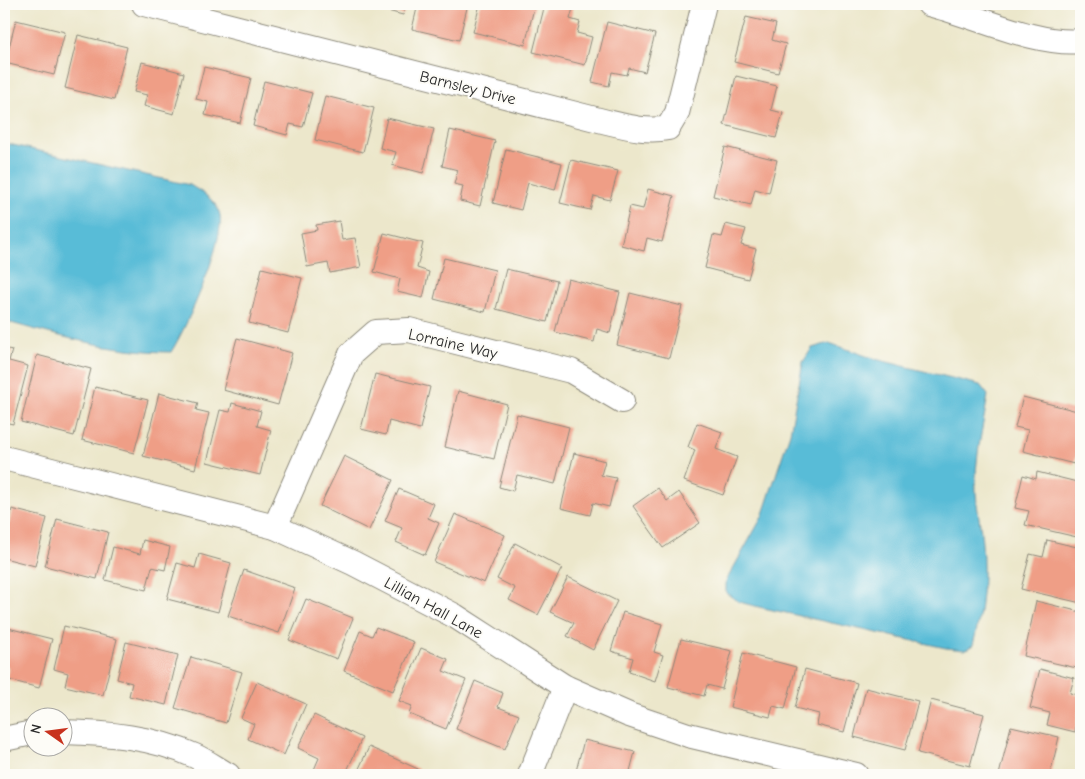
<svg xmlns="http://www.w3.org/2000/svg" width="1085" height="779" font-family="'Comic Neue',sans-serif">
	<rect width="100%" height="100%" fill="#fdfcf7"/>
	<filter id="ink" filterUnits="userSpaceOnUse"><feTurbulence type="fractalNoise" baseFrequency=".02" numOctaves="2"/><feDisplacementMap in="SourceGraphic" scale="10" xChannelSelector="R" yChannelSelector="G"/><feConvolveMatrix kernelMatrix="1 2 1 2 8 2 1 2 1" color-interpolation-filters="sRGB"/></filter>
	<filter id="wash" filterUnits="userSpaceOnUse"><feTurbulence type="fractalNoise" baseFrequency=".0096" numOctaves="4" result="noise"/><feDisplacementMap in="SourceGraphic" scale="20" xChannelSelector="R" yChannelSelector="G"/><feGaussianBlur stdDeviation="1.12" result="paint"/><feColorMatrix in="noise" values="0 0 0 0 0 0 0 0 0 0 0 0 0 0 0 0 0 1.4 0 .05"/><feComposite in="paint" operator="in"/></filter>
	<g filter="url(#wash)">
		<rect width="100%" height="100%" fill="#ece7cb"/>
		<g fill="#58bcd7" stroke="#427481">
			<path d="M4 143 190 185C201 192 217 200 220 215 225 241 186 329 171 352 115 352 58 336 4 321Z"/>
			<path d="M829 343 875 359 980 385 988 395C983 427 974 461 976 493 977 510 981 526 982 543 985 578 982 611 973 645L965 650 946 648 759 607 739 602 726 593V581L762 517 790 433 803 362 812 348Z"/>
		</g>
		<g id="blocks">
			<g fill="#ef9e86">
				<path d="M360 4H406L403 15Z"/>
				<path d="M418 4H468L459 40 412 29Z"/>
				<path d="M480 4H535L525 45 473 32Z"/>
				<path d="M545 4 574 5 570 19 580 22 577 33 592 37 585 65 533 52Z"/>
				<path d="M746 17 776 24 772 40 786 44 778 73 734 62Z"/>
				<path d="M16 20 65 32 54 75 5 63Z"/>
				<path d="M607 22 655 34 645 72 629 68 627 75 612 72 609 86 592 82Z"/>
				<path d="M78 35 127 47 114 100 65 88Z"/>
				<path d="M142 62 184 73 174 114 144 106 147 95 134 92Z"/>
				<path d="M204 67 251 78 240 123 205 115 208 102 196 99Z"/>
				<path d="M736 76 777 86 771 110 783 113 776 138 724 125Z"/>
				<path d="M264 81 312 93 303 127 290 124 287 135 253 126Z"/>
				<path d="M325 96 374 108 363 152 315 140Z"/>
				<path d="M387 118 434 129 423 173 392 165 396 152 380 148Z"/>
				<path d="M450 130 495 141 480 206 460 201 463 186 454 184 458 170 442 166Z"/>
				<path d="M725 147 777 160 769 193 755 189 751 205 713 196Z"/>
				<path d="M506 149 562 163 555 190 528 183 521 210 493 203Z"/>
				<path d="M571 160 618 171 610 200 594 196 590 210 560 203Z"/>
				<path d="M648 189 674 196 662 242 647 238 644 251 621 245 630 206 643 209Z"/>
				<path d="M339 221 342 240 355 238 361 267 330 273 328 263 307 267 301 233 317 230 316 225Z"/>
				<path d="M726 224 746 229 741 245 756 249 748 279 705 268 713 235 722 237Z"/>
				<path d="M384 233 423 243 417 268 429 272 423 298 397 292 400 279 374 272Z"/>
				<path d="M444 258 495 270 485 312 434 299Z"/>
				<path d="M262 268 302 278 288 333 249 323Z"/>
				<path d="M506 269 557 281 547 322 496 309Z"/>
				<path d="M568 279 620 292 610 333 597 329 594 342 555 332Z"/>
				<path d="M630 293 682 306 669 358 617 345Z"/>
				<path d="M237 338 292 353 278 405 223 390Z"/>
				<path d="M4 348 12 350 9 361 28 366 13 424 4 422Z"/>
				<path d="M37 355 91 369 74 436 21 422Z"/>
				<path d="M375 374 430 387 420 429 389 421 386 435 361 429Z"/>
				<path d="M95 387 148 400 134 453 82 440Z"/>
				<path d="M458 391 507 404 494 459 445 447Z"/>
				<path d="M159 393 198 403 196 410 209 413 195 469 143 456Z"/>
				<path d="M1023 397 1081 412V438L1074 464 1023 451 1028 430 1015 427Z"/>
				<path d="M232 403 261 411 257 426 271 430 260 475 207 462 220 410 230 412Z"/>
				<path d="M517 414 569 427 555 484 517 475 513 491 499 487Z"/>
				<path d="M697 423 722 432 716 449 737 457 723 495 684 481 695 450 688 447Z"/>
				<path d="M574 453 605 461 601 475 616 478 609 507 593 503 590 515 561 508Z"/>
				<path d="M344 456 393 480 369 530 320 506Z"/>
				<path d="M1037 472 1081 483V538L1025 525 1029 511 1015 508 1023 475 1036 479Z"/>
				<path d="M658 488 667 501 679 492 700 523 663 548 633 506Z"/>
				<path d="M399 489 434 504 428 518 439 523 425 555 396 542 402 528 385 521Z"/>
				<path d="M12 509 47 518 35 566 4 558V523L9 524Z"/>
				<path d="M455 514 505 535 484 583 434 562Z"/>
				<path d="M57 519 108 532 97 579 45 566Z"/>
				<path d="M143 540 170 547 165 570 152 567 146 590 105 580 113 547 140 554Z"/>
				<path d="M1047 540 1081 548V603L1021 589 1030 554 1043 557Z"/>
				<path d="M515 543 562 568 538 615 509 600 515 588 497 579Z"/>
				<path d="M199 554 231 563 218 612 167 599 177 563 195 568Z"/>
				<path d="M244 570 295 588 279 633 228 616Z"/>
				<path d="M568 577 617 601 593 650 567 636 574 623 550 612Z"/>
				<path d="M306 599 353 618 337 659 289 640Z"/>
				<path d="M1036 601 1081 612V669L1024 656Z"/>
				<path d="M623 612 662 624 654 652 663 655 655 681 629 672 633 658 611 651Z"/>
				<path d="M64 626 117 639 103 695 65 686 68 673 54 669Z"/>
				<path d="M4 627 52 639 39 688 6 679 9 667 4 665Z"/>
				<path d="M376 627 414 642 393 691 344 671 360 631 372 636Z"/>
				<path d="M681 639 732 651 722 689 707 685 704 696 668 687Z"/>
				<path d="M126 642 178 655 166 705 129 696 132 683 117 679Z"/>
				<path d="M421 648 448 659 443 671 466 680 446 729 409 714 412 706 399 701Z"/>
				<path d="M743 653 796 667 785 709 773 706 770 717 730 707Z"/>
				<path d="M191 657 242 672 226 723 175 708Z"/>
				<path d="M805 669 857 683 844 732 817 725 819 714 795 708Z"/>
				<path d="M1040 669 1074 678 1070 693 1081 696 1075 732 1047 725 1050 713 1030 708Z"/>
				<path d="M475 681 503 693 498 707 519 715 505 749 456 729Z"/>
				<path d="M257 682 306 704 284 755 248 739 254 724 241 718Z"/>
				<path d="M866 688 918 701 905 750 854 737Z"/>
				<path d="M931 700 984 714 970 766 918 753Z"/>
				<path d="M314 715 362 738 345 775H320L313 772 319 758 298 748Z"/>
				<path d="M1011 726 1059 737 1050 775H999Z"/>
				<path d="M584 740 635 752 629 775H575Z"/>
				<path d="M369 747 418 769 415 775H356Z"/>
			</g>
		</g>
	</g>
	<g filter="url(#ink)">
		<use href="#blocks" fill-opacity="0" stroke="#8c897b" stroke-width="1"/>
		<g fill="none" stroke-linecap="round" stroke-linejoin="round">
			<g stroke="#8c897b" stroke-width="26">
				<g id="minor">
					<path d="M144 4 607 122C628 127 647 132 668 128L677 113 704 4"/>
					<path d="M929 4C974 15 1037 46 1081 41"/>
					<path d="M4 458 275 527 353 563 455 616 565 687 629 715 688 735 856 775"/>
					<path d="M275 527 351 354 376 332 409 330 571 371 622 401"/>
					<path d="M62 732C108 733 153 737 195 756 206 761 217 769 228 775"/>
					<path d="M4 739 32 733"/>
					<path d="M530 775 565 687"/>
				</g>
			</g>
			<use href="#minor" stroke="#fff" stroke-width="24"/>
		</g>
	</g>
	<g text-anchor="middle" stroke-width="4" stroke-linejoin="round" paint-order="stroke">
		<g font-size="16" fill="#2b2b2b" stroke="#fdfcf7">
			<text transform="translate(468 87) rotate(14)" y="6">Barnsley Drive</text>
			<text transform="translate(453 343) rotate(13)" y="6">Lorraine Way</text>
			<text transform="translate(434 607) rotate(29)" y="6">Lillian Hall Lane</text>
		</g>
	</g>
	<rect width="1085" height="779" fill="none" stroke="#fdfcf7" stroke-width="20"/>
	<g transform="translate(48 732) rotate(284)"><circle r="24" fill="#fdfcf7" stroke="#a9a8a5"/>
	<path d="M0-4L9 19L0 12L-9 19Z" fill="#c8321e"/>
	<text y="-8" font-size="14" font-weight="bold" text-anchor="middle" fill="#2b2b2b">N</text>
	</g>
</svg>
